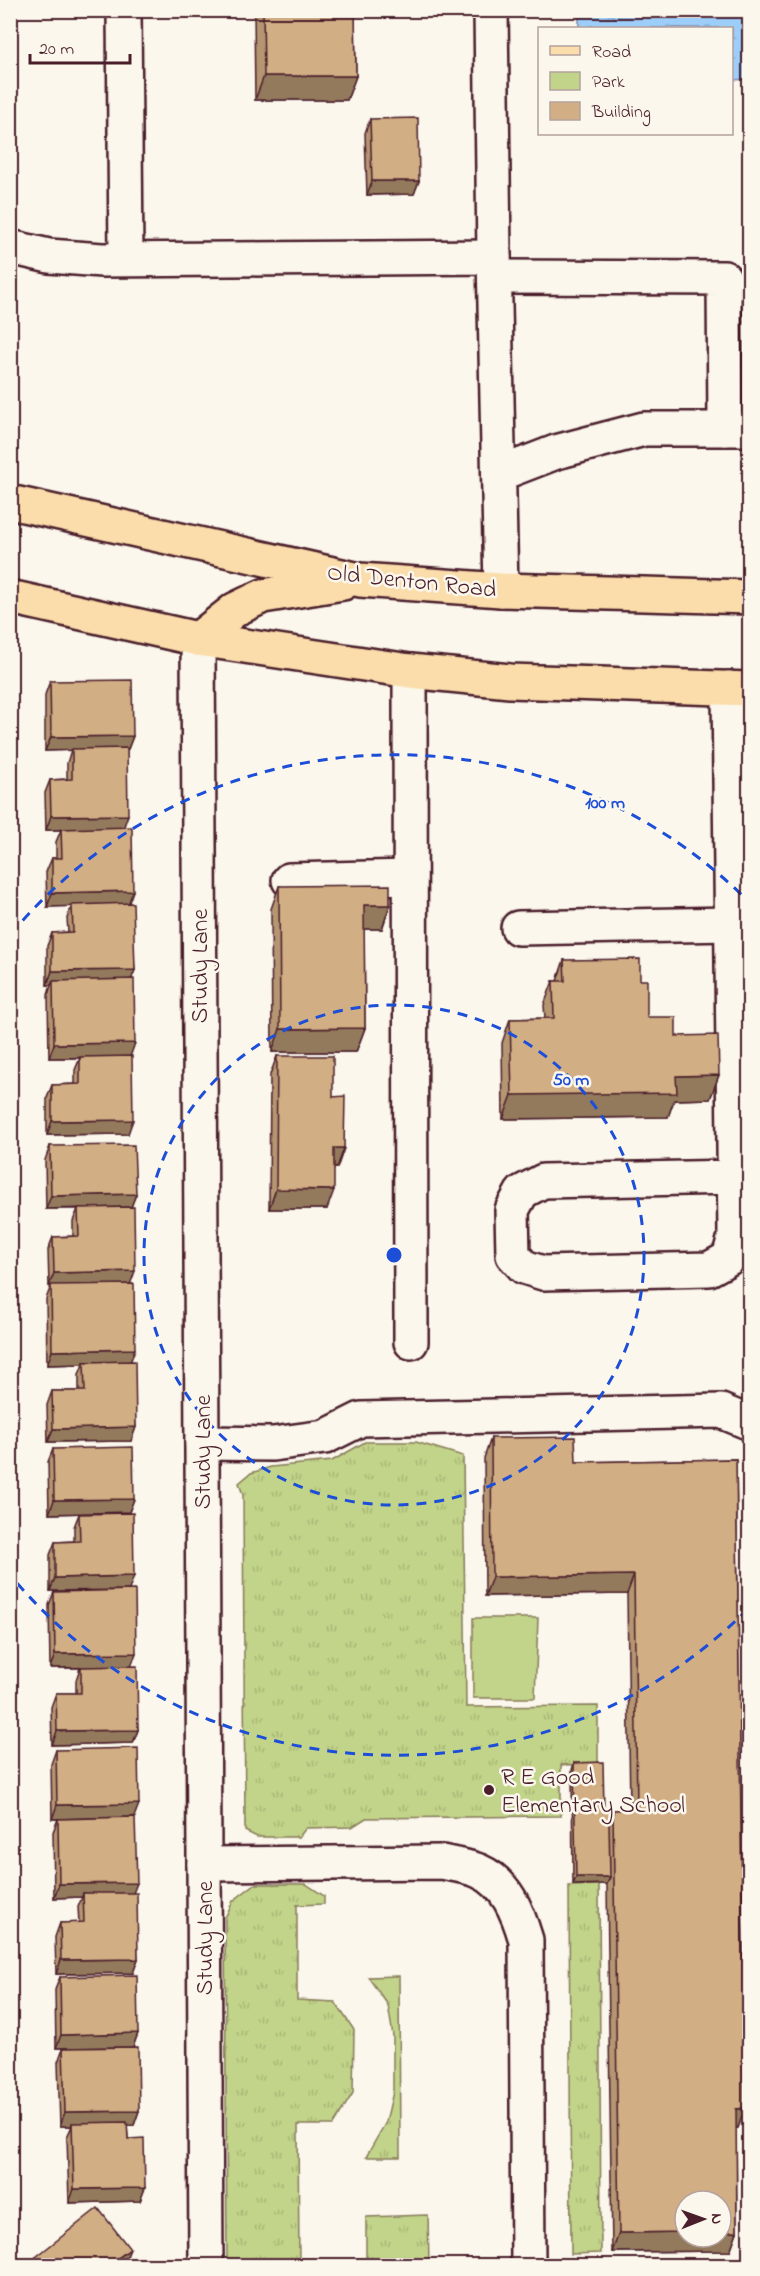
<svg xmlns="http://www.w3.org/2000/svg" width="760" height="2276" font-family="'Indie Flower',sans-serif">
	<defs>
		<pattern id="grass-tufts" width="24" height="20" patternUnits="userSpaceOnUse" patternTransform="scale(1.5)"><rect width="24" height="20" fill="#c2d489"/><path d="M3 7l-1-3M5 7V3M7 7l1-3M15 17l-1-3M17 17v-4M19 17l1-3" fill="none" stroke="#a8b676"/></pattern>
		<pattern id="water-ripples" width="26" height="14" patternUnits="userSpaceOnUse" patternTransform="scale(1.5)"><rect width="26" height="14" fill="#9dcefa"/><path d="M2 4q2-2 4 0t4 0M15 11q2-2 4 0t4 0" fill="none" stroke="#89b0d6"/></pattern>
	</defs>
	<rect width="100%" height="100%" fill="#fbf7ec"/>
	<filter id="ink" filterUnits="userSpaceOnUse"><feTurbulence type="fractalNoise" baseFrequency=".0167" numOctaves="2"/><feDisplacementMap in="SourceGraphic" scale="12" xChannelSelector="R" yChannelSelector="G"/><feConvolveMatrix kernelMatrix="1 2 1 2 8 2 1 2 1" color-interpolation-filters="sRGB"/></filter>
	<g filter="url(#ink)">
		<g fill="url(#grass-tufts)" stroke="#867a5a" stroke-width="1.5">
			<path d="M365 1442H416L463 1456 466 1707 598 1706V1764L561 1765V1816L366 1818 352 1827 306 1828 299 1837H257L245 1831 243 1495 239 1483 251 1473 271 1467 332 1461Z"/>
			<path d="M255 1884H306L324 1896V1904L297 1905V2000L335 2002 354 2030 353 2093 333 2125H298L299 2265H227L225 1918 233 1901Z"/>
			<path d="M599 1885 601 2253 571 2254 569 1886Z"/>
			<path d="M399 1976 400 2157H366L386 2122 393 2092V2036L388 2005 368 1977Z"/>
			<path d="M428 2215 429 2265H366V2217Z"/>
		</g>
		<path fill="#c2d489" stroke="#867a5a" stroke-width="1.5" d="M473 1618H538L535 1698H473Z"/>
		<path fill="url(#water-ripples)" stroke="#7c88a7" stroke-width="1.5" d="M579 11H749V79L732 80V28H579Z"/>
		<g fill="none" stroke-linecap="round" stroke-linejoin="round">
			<g stroke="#4a1f2b" stroke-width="38">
				<g id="minor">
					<path d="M124 10 126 259"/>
					<path d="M491 10 494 257"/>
					<path d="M10 247 49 256 102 260 494 257 501 590"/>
					<path d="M495 277 724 278 725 429"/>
					<path d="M499 474 556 452 644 429H750"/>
					<path d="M198 639 206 2266"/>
					<path d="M410 671 411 1342"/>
					<path d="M729 688 735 1236 729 1258 709 1269 543 1273 524 1267 513 1255 512 1210 522 1192 543 1181 735 1177"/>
					<path d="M289 880 409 877"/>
					<path d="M518 928 732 924"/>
					<path d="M202 1443 273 1444 325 1437 361 1419 721 1411 750 1423"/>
					<path d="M204 1864 442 1862C454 1865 468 1866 479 1871 507 1883 518 1913 526 1940L528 2266"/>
				</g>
			</g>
			<g stroke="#4a1f2b" stroke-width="38">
				<g id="major">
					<path d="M10 502 360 580 501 590 750 597"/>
					<path d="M10 597 198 639 410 671 510 681 750 689"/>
					<path d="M198 639 236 609 263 596 343 583"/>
				</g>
			</g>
			<use href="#minor" stroke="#fbf7ec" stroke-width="33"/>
			<use href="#major" stroke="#faddab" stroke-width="33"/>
		</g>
		<g fill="#b59672" stroke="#4a1f2b" stroke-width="1.5">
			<path d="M254 10H355L356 76 347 100H255Z"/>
			<path d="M370 119 419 181 414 194 367 195 365 133Z"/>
			<path d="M50 681 133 736 128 749H127L123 828 135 970 131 979 128 1134 47 1135V1098L52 1085 75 1084V1070L80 1058H49L48 995 51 985H47V946L52 933 68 932 67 918 72 906 47 907 46 872 52 858H56V842L61 830H46L45 793 50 780 67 779V763L71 750 45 751V695Z"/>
			<path d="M279 886 390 905 382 929H364L365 1028 356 1052H272L271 909Z"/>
			<path d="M564 960 640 980 647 1017 676 1036 719 1075 710 1099 674 1100 668 1117 503 1119 502 1043 510 1019 545 1018 544 1005 553 981H557Z"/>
			<path d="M277 1056 333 1097 344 1148 337 1168H334L327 1209H269L270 1075Z"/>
			<path d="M50 1146 136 1194 131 1207 130 1284 131 1361 136 1427 131 1441 48 1442 47 1405 52 1391H79V1375L83 1364 47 1365 46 1299 51 1286H49L48 1250 53 1237 73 1236V1221L78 1209H46L45 1160Z"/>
			<path d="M491 1438 576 1462 736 1459 745 2108 738 2128H736L737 2232 730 2251 612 2252 607 1884 573 1885 572 1770 574 1763 604 1811 630 1810 627 1594 485 1596 484 1458Z"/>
			<path d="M53 1449 134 1499 129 1512 49 1514 48 1462Z"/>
			<path d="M79 1514 129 1590 50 1591V1555L55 1542 74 1541V1527Z"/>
			<path d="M54 1592 132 1666 138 1730 133 1743 52 1745 51 1707 56 1693H76V1680L80 1668H50L49 1605Z"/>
			<path d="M56 1750 134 1817 133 1893 138 1959 133 1973 56 1974 55 1937 60 1923H79L78 1907 82 1897 54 1898 53 1832 58 1819H52L51 1764Z"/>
			<path d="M60 1977 138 2033 133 2047 139 2111 134 2125H127L128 2139 145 2188 140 2201 69 2203 67 2137 72 2126H60L58 2062 63 2048H56L55 1990Z"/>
			<path d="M32 2260 125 2262 121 2265H30Z"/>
		</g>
		<g fill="#937a5c" stroke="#4a1f2b" stroke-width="1.5">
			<path d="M264 76H356L347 100H255Z"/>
			<path d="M372 181H419L414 194 367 195Z"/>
			<path d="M133 736 128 749 45 751 51 737Z"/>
			<path d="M128 815 123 829 46 830 51 816Z"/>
			<path d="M133 891 128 905 47 907 52 893Z"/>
			<path d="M364 905H390L382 929H355Z"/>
			<path d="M135 970 130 983 53 981 51 985H47L52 971Z"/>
			<path d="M365 1028 356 1052H272L280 1029Z"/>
			<path d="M135 1043 130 1057 49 1058 54 1044Z"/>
			<path d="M719 1075 710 1099 674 1100 668 1117 503 1119 512 1095 676 1076Z"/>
			<path d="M133 1120 128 1134 47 1135 52 1121Z"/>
			<path d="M334 1148H344L337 1168 327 1167Z"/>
			<path d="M276 1189 334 1190 327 1209H269Z"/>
			<path d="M136 1194 131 1207 46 1209 51 1196Z"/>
			<path d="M135 1271 130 1285 49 1286 54 1273Z"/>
			<path d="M135 1349 130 1363 84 1362 83 1364 47 1365 52 1351Z"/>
			<path d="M136 1427 131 1441 48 1442 53 1429Z"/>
			<path d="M134 1499 129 1512 49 1514 54 1500Z"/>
			<path d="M634 1575 627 1594 485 1596 492 1577Z"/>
			<path d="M134 1576 129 1590 50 1591 55 1578Z"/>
			<path d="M136 1653 131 1667 50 1668 55 1654Z"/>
			<path d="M138 1730 133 1743 52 1745 57 1731Z"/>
			<path d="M139 1804 134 1817 52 1819 57 1805Z"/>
			<path d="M576 1877H610L607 1884 573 1885Z"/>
			<path d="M137 1883 132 1896 83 1893 82 1897 54 1898 59 1884Z"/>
			<path d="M138 1959 133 1973 56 1974 61 1960Z"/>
			<path d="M138 2033 133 2047 56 2048 61 2035Z"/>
			<path d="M745 2108 738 2128H729L736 2109Z"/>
			<path d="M139 2111 134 2125 73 2126 72 2123V2126H60L65 2112Z"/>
			<path d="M145 2188 140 2201 69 2203 74 2189Z"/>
			<path d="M685 2232V2237H721V2232H737L730 2251 612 2252 619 2233Z"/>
			<path d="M130 2249 125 2262 121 2265H108Z"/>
		</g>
		<g fill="#d2ae84" stroke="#4a1f2b" stroke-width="1.5">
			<path d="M263 10H355L356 76H264Z"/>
			<path d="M418 118 419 181H372L370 119Z"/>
			<path d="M132 680 133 736 51 737 50 681Z"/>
			<path d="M127 748 128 815 51 816 50 780 72 779V749Z"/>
			<path d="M132 827 133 891 52 893V858H62L61 829Z"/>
			<path d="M390 885V905H364L365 1028 280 1029 279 886Z"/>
			<path d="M133 903 135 970 52 971V933L73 932 72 905Z"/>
			<path d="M640 959V980H647V1017H676V1036L718 1035 719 1075 676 1076 677 1093 512 1095 510 1019 554 1018 553 981H565L564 960Z"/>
			<path d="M134 979 135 1043 54 1044 53 981Z"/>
			<path d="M132 1056 133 1120 52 1121V1085L80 1084V1057Z"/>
			<path d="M277 1056H333V1097L345 1096 344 1148H334V1190L276 1189Z"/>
			<path d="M134 1145 136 1194 51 1196 50 1146Z"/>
			<path d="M134 1207 135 1271 54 1273 53 1237 79 1236 78 1208Z"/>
			<path d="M134 1284 135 1349 52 1351 51 1285Z"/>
			<path d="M135 1361 136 1427 53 1429 52 1391H85L84 1362Z"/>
			<path d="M575 1437 576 1462 736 1459 745 2108 736 2109 737 2232H721V2201H685V2232L619 2233 613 1810 637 1809 634 1575 492 1577 491 1438Z"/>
			<path d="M133 1447 134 1499 54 1500 53 1449Z"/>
			<path d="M133 1513 134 1576 55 1578V1542L80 1541 79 1514Z"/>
			<path d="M135 1590 136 1653 55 1654 54 1592Z"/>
			<path d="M137 1666 138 1730 57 1731 56 1693H81V1667Z"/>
			<path d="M138 1748 139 1804 57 1805 56 1750Z"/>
			<path d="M603 1762 604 1811H613L609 1822 610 1877H576L574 1763Z"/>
			<path d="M135 1817 137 1883 59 1884 58 1819Z"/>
			<path d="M83 1893H137L138 1959 61 1960 60 1923 84 1922Z"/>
			<path d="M137 1975 138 2033 61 2035 60 1977Z"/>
			<path d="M138 2047 139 2111 65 2112 63 2048Z"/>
			<path d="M127 2122 128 2139 144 2138 145 2188 74 2189 72 2123Z"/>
			<path d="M98 2208 130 2249 108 2265H37L32 2260Z"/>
			<path d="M15 2259 19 2265H10V2261Z"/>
		</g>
	</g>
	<g fill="none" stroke="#1d4ed8" stroke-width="3" stroke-dasharray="10 8">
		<circle cx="394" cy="1255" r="250"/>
		<path d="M748 1609A500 500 0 0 1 11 1576M11 934A500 500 0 0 1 748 901"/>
	</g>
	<circle fill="#4a1f2b" stroke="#fbf7ec" stroke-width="2" cx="489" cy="1790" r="6"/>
	<g text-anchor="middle" stroke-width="5" stroke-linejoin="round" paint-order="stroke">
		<g font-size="24" fill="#4a1f2b" stroke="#fbf7ec">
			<text transform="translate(412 580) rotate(6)" y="8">Old Denton Road</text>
			<text transform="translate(199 966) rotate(-90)" y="8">Study Lane</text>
			<text transform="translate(202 1452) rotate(-90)" y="8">Study Lane</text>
			<text transform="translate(204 1938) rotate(-90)" y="8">Study Lane</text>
		</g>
		<g font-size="24" fill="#4a1f2b" stroke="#fbf7ec" text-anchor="start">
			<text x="501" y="1784">R E Good<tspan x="501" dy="28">Elementary School</tspan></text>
		</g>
	</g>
	<circle cx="394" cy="1255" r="9" fill="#1d4ed8" stroke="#fbf7ec" stroke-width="3"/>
	<g font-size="18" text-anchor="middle" font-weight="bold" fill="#1d4ed8" stroke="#fbf7ec" stroke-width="5" stroke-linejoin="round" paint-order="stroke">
		<text x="605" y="808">100 m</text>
		<text x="571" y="1085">50 m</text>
	</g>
	<rect width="760" height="2276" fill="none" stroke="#fbf7ec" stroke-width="36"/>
	<rect x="18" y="18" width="724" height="2240" fill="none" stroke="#4a1f2b" stroke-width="2" filter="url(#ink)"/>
	<rect x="538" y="27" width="195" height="108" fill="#fbf7ec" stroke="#b4a19f" stroke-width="1.5"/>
	<rect x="550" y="46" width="30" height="9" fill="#faddab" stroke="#b4a19f" stroke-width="1.5"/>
	<text x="592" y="57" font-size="18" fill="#4a1f2b">Road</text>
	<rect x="550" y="72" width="30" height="18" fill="#c2d489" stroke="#b4a19f" stroke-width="1.5"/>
	<text x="592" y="87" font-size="18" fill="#4a1f2b">Park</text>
	<rect x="550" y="102" width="30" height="18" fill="#d2ae84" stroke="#b4a19f" stroke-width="1.5"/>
	<text x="592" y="117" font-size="18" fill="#4a1f2b">Building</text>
	<g transform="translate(703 2219) rotate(89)"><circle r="28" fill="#fbf7ec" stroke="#b4a19f" stroke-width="1.5"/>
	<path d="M0-4.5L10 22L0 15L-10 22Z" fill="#4a1f2b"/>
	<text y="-9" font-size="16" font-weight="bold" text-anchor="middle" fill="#4a1f2b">N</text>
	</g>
	<path d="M30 54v9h100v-9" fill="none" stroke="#4a1f2b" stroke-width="3"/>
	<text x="39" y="54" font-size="18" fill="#4a1f2b" stroke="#fbf7ec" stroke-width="4.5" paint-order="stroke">20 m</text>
</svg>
